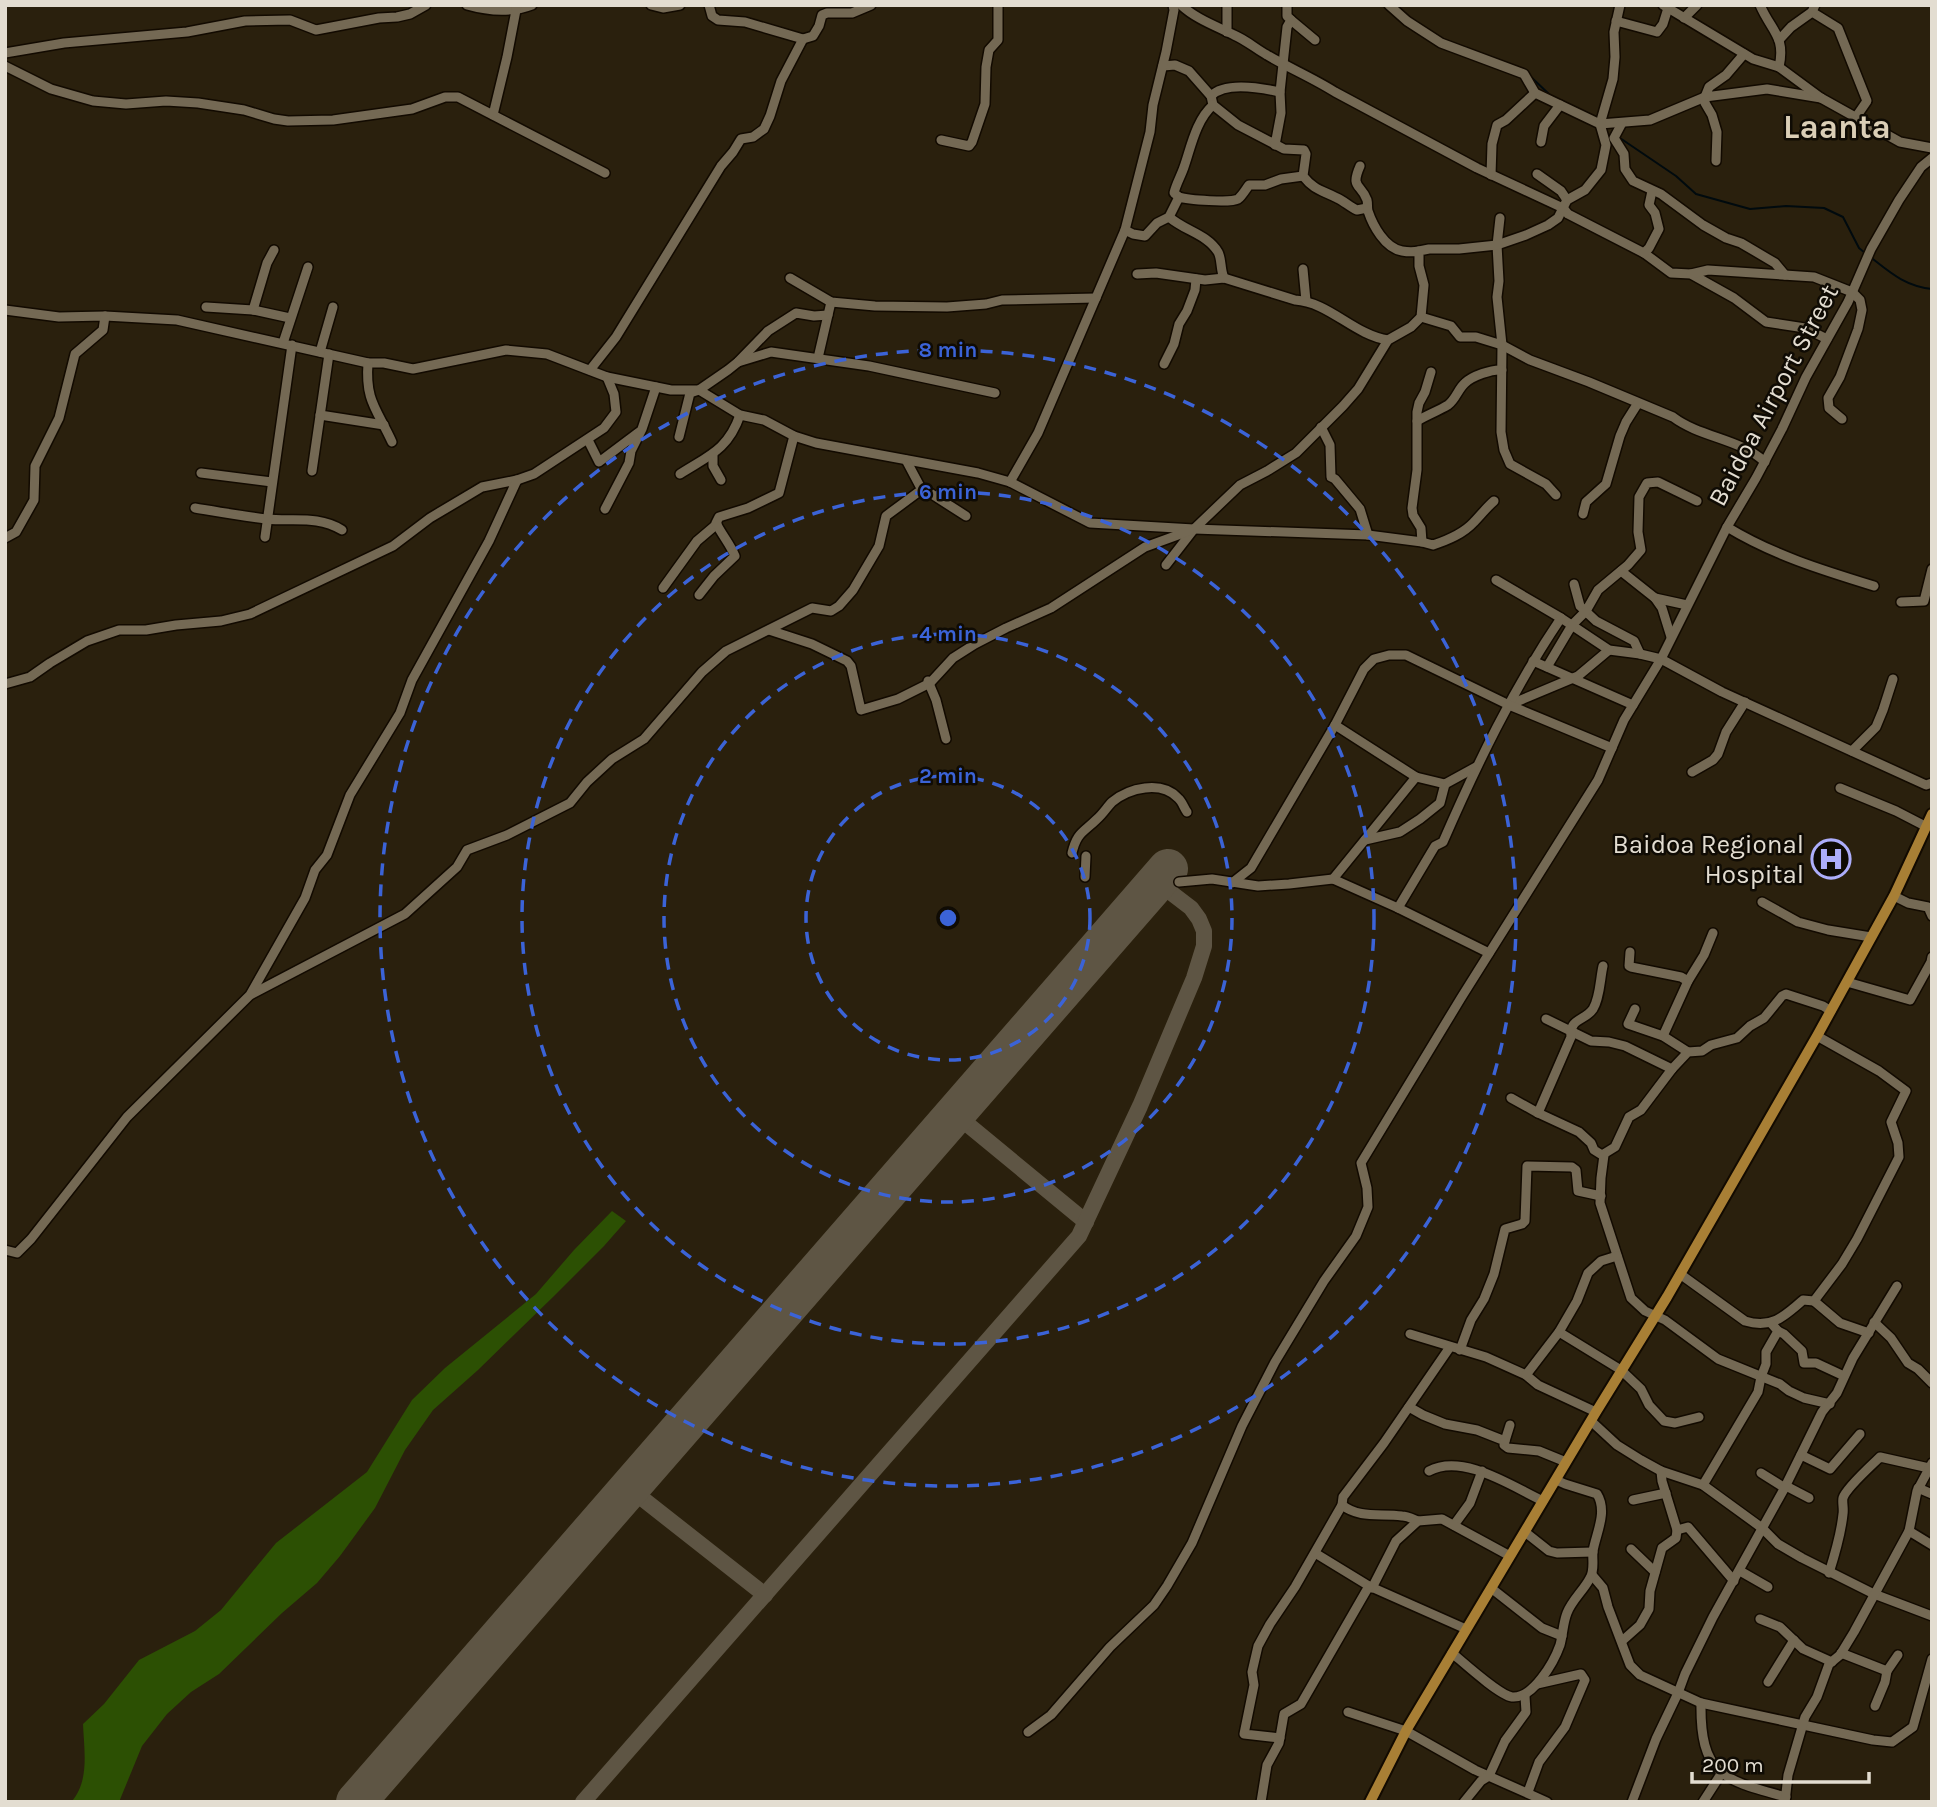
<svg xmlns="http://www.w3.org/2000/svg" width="1937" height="1807" font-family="Karla,sans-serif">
	<rect width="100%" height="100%" fill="#2a200d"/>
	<path fill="#2c5003" d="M612 1211 626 1221 604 1246 553 1297 478 1370 433 1410 405 1450 375 1508 340 1556 317 1583 282 1613 219 1674 191 1692 167 1714 142 1746 119 1802H71C90 1782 84 1749 83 1724L104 1704 139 1660 195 1631 221 1610 276 1543 367 1472 412 1400 445 1368 536 1294 574 1250Z"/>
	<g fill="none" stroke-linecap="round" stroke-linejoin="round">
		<g stroke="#000a0e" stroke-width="2">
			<path d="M1531 77 1550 95"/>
			<path d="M1617 136 1676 176 1696 194 1750 209 1786 206 1824 208 1843 217 1859 248 1865 253"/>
			<path d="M1873 259C1892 274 1906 286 1932 289"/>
		</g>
		<g stroke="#5e5544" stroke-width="16">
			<path d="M955 1114 1086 1222"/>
			<path d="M629 1488 765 1595"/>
			<path d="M583 1802 1079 1236 1140 1106 1194 978 1204 946V931L1199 919 1191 908 1157 882"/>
		</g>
		<path stroke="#5e5544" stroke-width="40" d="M356 1802 1168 869"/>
		<g stroke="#120a00" stroke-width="12">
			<g id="minor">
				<path d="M467 5C488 11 511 13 532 5"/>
				<path d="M651 5 663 8 680 5"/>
				<path d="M709 5 712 16 718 20 745 22 803 39 813 36 819 26 822 15 827 13H852L871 5"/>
				<path d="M1181 5C1196 19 1216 26 1234 35 1246 40 1256 49 1267 55 1289 68 1313 78 1335 92L1477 168 1563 208 1568 214 1644 253 1671 273 1691 274 1734 298 1766 322 1805 328 1827 339"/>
				<path d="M1389 5 1407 21 1441 43 1524 74 1535 93 1600 124 1650 120 1705 97 1767 89 1821 98"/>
				<path d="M1663 5 1753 59 1779 67 1821 98 1900 142 1932 148"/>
				<path d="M1760 5C1771 31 1786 36 1779 67"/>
				<path d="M1812 12 1838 28 1867 101 1856 117"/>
				<path d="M1684 18 1697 5"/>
				<path d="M1291 20 1315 40"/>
				<path d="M1616 21 1657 32 1663 24 1668 8"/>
				<path d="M1227 32V5"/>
				<path d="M1779 40 1791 27 1812 12 1815 5"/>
				<path d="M5 53 64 43 187 32 245 21 290 20 316 30 379 18 397 17 410 14 426 5"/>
				<path d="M5 66 51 89 93 101 126 104 166 101 198 103 244 110 274 119 288 121 333 120 412 109 445 97H458L605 173"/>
				<path d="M1163 66 1175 65 1189 71 1211 96 1213 105 1238 125 1284 149 1304 150 1306 154 1303 176C1315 191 1322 190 1337 198 1344 201 1350 207 1357 210L1367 208"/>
				<path d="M1211 96C1225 81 1262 88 1280 92"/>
				<path d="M493 115 507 57 517 5"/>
				<path d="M1622 123 1614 138 1624 154 1625 169 1633 181 1661 194 1703 225 1726 238 1741 243 1775 263 1785 275"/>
				<path d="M941 140 969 146 972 142 985 104 986 67 989 50 998 40V5"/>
				<path d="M1541 142 1544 126 1560 105"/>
				<path d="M1275 145 1281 113 1280 92 1287 27 1291 20 1287 16V5"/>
				<path d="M1716 161 1717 132 1712 115 1705 103V97L1709 87 1726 75 1744 54"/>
				<path d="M1360 166C1350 189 1361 183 1367 200 1368 204 1367 207 1368 211 1373 226 1385 248 1402 251 1408 252 1414 252 1419 251"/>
				<path d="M1537 174 1561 191 1567 200"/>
				<path d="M1491 175 1492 144 1497 125 1506 120 1535 93"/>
				<path d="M1179 197 1174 193C1176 184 1181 176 1184 167 1191 147 1196 120 1213 105"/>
				<path d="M1169 217C1185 231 1207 234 1218 252 1222 259 1220 269 1224 278"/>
				<path d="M1500 218 1497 245 1499 281 1497 297 1502 345 1501 432 1504 450 1510 464 1546 484 1556 495"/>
				<path d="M1125 230 1150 132 1153 105 1166 52 1174 10 1173 5"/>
				<path d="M1644 253 1649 248 1659 229 1655 213 1649 205 1652 191"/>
				<path d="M1303 269 1306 301"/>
				<path d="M1137 274 1156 273 1205 280 1224 278 1295 300C1329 302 1354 335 1388 340"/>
				<path d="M1691 274 1708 270 1814 277 1852 292 1860 300 1862 310 1858 329 1840 377 1828 398 1829 408 1842 419"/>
				<path d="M790 278 831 302 875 306 947 307 986 304 1002 300 1096 298"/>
				<path d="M206 307 253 310 290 318"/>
				<path d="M5 310 59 317 105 316 177 320 368 363H384L413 369 506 350 547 354 607 377 671 390H699L740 415 764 420 794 436 816 443 978 473 1010 482 1090 523 1194 529 1368 535 1422 542 1433 545C1448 540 1463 534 1474 522 1481 515 1486 508 1494 501"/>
				<path d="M253 310 267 263 274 250"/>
				<path d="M1421 317 1451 326 1460 337H1476L1502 345 1530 360 1589 382 1673 417C1701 438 1739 438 1765 462"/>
				<path d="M283 343 308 267"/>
				<path d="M320 352 333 307"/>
				<path d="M818 358 831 302"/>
				<path d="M738 362 771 352 869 366 995 393"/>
				<path d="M368 363C365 401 377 409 392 442"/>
				<path d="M1164 364 1174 344 1179 324 1187 311 1195 290 1196 279"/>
				<path d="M590 370 616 337 721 166 733 152 741 139 753 137 764 129 770 116 781 81 803 39"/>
				<path d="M320 415 384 425"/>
				<path d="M1417 421C1427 415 1438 411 1448 405 1456 399 1458 389 1465 383 1472 376 1492 369 1502 370"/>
				<path d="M1321 427 1330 445 1331 477 1335 479 1360 509 1368 535"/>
				<path d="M679 437 690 393 699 390 728 370 738 362 768 331 796 313 814 316 828 315"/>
				<path d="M588 440 599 462 639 432"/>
				<path d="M713 455V466L721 480"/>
				<path d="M906 460 923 492"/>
				<path d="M312 471 329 354"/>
				<path d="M201 473 272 482"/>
				<path d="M680 474C708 456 728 450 740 415"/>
				<path d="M1010 482 1038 433 1125 230 1133 234 1145 236 1157 223 1169 217 1179 197C1188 200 1231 203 1238 199 1242 196 1246 189 1249 185H1265L1281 179 1303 176"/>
				<path d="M195 508C219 512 242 516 266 519 294 522 317 515 342 530"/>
				<path d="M605 509 629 463 631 451 642 429 656 387"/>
				<path d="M1583 514 1586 502 1606 484 1620 436 1626 422 1638 403"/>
				<path d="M1727 527C1773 555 1822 570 1874 586"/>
				<path d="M265 537 292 345"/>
				<path d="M5 538 16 532 34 500 35 466 59 418 75 354 103 330 105 316"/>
				<path d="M1422 542 1421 528 1413 515 1412 508 1417 470V412L1419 403 1425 392 1431 372"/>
				<path d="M1166 565 1194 529 1240 485 1267 471 1296 453 1343 406 1358 389 1388 340 1411 327 1421 317 1424 285 1419 266V251L1429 249H1459L1497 245 1526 235 1548 225 1558 218 1567 200 1585 190 1601 170 1606 145 1600 124 1613 79 1615 57 1614 32 1620 5"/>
				<path d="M1621 571 1655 598 1662 608 1671 637"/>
				<path d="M1496 580 1561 618 1609 650 1640 654 1661 659 1722 692 1926 785 1932 783"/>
				<path d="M1574 584 1580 606 1596 621 1634 641 1640 654"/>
				<path d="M663 588 697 541 717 524"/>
				<path d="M699 595 714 576 735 556C730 544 722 535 716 523L719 517 748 508 779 493 794 436"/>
				<path d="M1655 598 1687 605"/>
				<path d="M1901 602 1924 601 1932 569"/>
				<path d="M769 630 812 644 847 661 851 666 861 710 898 699 930 683 953 658 975 644 1006 628 1051 608 1145 547 1189 531"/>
				<path d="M1533 661 1633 705"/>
				<path d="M1547 667 1572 625 1586 611 1598 590 1628 565 1641 550 1638 532 1639 497 1647 483 1658 482 1697 501"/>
				<path d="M928 681 936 700 946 739"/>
				<path d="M5 684 30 677 50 663 87 641 119 630H146L176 625 221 621 250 614 393 546 430 518 482 487 517 480 534 474 604 428 616 412 614 394 607 377"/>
				<path d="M1509 705 1578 676 1609 650"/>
				<path d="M1335 725 1416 777 1445 784 1476 767"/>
				<path d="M1852 751 1876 727 1883 710 1893 679"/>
				<path d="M1692 772 1713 760 1718 754 1726 732 1745 702"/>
				<path d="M1840 788 1896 811 1925 826"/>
				<path d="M1365 840 1400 832 1420 819 1440 803 1445 784"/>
				<path d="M1072 853C1077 832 1083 833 1097 819 1103 814 1107 807 1112 802 1129 788 1161 780 1178 798 1182 801 1184 808 1187 812"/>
				<path d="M1085 877 1086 856"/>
				<path d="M1333 879 1416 777"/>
				<path d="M1179 882 1212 879 1258 886 1289 884 1333 879 1398 908 1435 846 1443 842C1477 764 1513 689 1561 618"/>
				<path d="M1232 883 1251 868 1335 725 1364 669 1374 659 1389 655H1406L1509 705 1612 748"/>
				<path d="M1894 896 1908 903 1928 907 1932 916"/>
				<path d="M1762 902 1798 922 1828 930 1871 937"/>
				<path d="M1398 908 1489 953"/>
				<path d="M1630 952 1629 966 1631 967 1681 977 1688 981"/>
				<path d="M1847 982 1910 1000 1931 962 1932 957"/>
				<path d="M252 994 405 914 457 867 467 850 507 835 570 803 587 782 612 759 644 739 702 672 726 651 812 608 831 611 839 606 853 590 879 546 886 516 917 493 927 491 966 516"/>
				<path d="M1635 1009 1628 1024 1663 1036 1688 1052"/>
				<path d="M1546 1019 1591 1041 1609 1042 1625 1046 1672 1069 1688 1052 1702 1051 1711 1045 1737 1038 1750 1026 1764 1018 1782 996 1786 994 1823 1006 1831 1011"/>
				<path d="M1663 1036 1688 981 1704 955 1713 933"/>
				<path d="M1511 1098 1538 1113 1579 1132 1591 1143 1594 1150 1602 1155 1615 1147 1629 1117 1641 1110 1672 1069"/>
				<path d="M1538 1113 1571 1037C1569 1018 1585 1021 1593 1009 1600 998 1600 979 1603 966"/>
				<path d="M1604 1155 1601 1178 1600 1203 1631 1298 1645 1311 1665 1320 1718 1359 1780 1384 1789 1391 1804 1398 1830 1404"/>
				<path d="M5 1250 17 1253 31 1239 127 1117 250 995 305 898 315 870 327 855 350 795 400 713 412 680 489 541 517 480"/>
				<path d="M1680 1274 1745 1321C1771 1329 1784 1317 1803 1300L1814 1301 1842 1264 1857 1239 1899 1157 1898 1143 1891 1122 1906 1091 1879 1071 1817 1036"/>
				<path d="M1814 1301 1840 1323 1869 1333"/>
				<path d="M1874 1322 1891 1338 1908 1363 1918 1369 1932 1383"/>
				<path d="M1778 1331 1784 1334 1802 1351 1804 1363H1816L1844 1376"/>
				<path d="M1559 1332 1621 1370 1641 1389 1649 1405 1664 1421 1675 1423 1699 1417"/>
				<path d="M1410 1334 1486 1357 1526 1375 1538 1385 1596 1412"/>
				<path d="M1460 1350 1471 1320 1484 1299 1494 1274 1505 1229 1522 1224 1525 1221 1527 1166 1572 1167 1576 1170 1578 1191 1601 1196"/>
				<path d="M1526 1375 1559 1332 1577 1301 1588 1273 1601 1261 1617 1256"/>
				<path d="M1409 1407 1423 1415 1445 1424 1477 1430 1505 1441 1504 1445 1508 1448 1539 1451 1566 1462"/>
				<path d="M1591 1421 1617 1445 1641 1460 1661 1471 1703 1485 1762 1528 1778 1544 1802 1558 1874 1594 1932 1616"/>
				<path d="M1505 1441 1510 1425"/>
				<path d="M1801 1455 1830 1469 1860 1434"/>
				<path d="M1429 1471C1463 1453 1511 1486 1543 1501"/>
				<path d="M1761 1473 1785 1488"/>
				<path d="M1703 1485 1758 1392 1761 1377 1766 1364V1352L1778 1331 1771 1323"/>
				<path d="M1786 1486 1809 1498"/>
				<path d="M1918 1488 1932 1494"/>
				<path d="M1633 1500 1666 1493"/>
				<path d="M1342 1505C1360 1519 1380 1513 1402 1516 1407 1516 1413 1519 1418 1521"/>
				<path d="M1454 1525 1470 1503 1482 1471"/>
				<path d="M1677 1530 1688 1527 1734 1581"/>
				<path d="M1909 1531 1932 1545"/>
				<path d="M1525 1532 1549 1551 1557 1553 1593 1552"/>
				<path d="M1631 1549 1655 1572"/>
				<path d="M1315 1553 1369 1586 1466 1629"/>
				<path d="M1740 1571 1768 1587"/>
				<path d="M1829 1573C1835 1554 1841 1534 1843 1514 1844 1509 1842 1502 1843 1498 1846 1488 1872 1465 1880 1457L1929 1468"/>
				<path d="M1592 1575 1603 1588 1608 1607 1630 1665 1640 1675 1701 1703 1873 1740 1892 1742 1913 1727 1932 1659"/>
				<path d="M1372 1588 1396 1541 1418 1521 1442 1519 1510 1556"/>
				<path d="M1491 1588 1542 1628 1562 1636"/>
				<path d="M1760 1619 1780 1627 1803 1649 1832 1662"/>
				<path d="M1622 1641 1640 1625 1649 1609 1650 1591 1662 1548 1676 1538 1677 1530 1662 1481 1661 1471"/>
				<path d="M1452 1653C1464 1663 1499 1695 1512 1697 1533 1699 1554 1662 1560 1645 1563 1634 1563 1623 1567 1613 1572 1600 1584 1590 1590 1578 1595 1570 1592 1560 1593 1551 1596 1533 1608 1512 1597 1494L1565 1484 1556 1480"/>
				<path d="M1841 1653 1887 1671 1885 1682 1875 1706"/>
				<path d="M1887 1671 1898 1655"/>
				<path d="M1768 1682 1794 1640"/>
				<path d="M1701 1703C1700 1776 1724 1780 1786 1797"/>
				<path d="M1348 1712 1406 1731 1475 1770 1547 1802"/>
				<path d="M1028 1732 1051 1715 1110 1647 1154 1605 1167 1586 1192 1543 1242 1426 1275 1362 1324 1281 1356 1236 1368 1207 1367 1188 1361 1163 1461 998 1598 780 1624 720 1661 659 1727 527 1756 478 1782 429 1806 377 1848 302 1871 249 1899 200 1921 167 1932 158"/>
				<path d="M1280 1738 1244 1734 1254 1685 1252 1672 1258 1646 1270 1624 1295 1587 1342 1505 1343 1497 1384 1443 1450 1347"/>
				<path d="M1528 1792 1539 1762 1565 1727 1585 1680 1581 1674 1537 1684"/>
				<path d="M1261 1802 1267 1765 1279 1743 1284 1714 1301 1704 1369 1586"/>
				<path d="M1464 1802 1481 1781 1489 1776 1505 1741 1526 1712 1525 1696"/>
				<path d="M1632 1802 1656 1739 1678 1693 1685 1674 1713 1617 1784 1489 1822 1412 1837 1393 1853 1358 1897 1286"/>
				<path d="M1703 1802 1721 1774"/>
				<path d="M1785 1802 1788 1775 1805 1717 1817 1697 1829 1664 1840 1655 1854 1632 1909 1531 1917 1491 1932 1463"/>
			</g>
		</g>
		<g stroke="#120a00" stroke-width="14">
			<path id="major" d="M1370 1802 1407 1729 1596 1412 1667 1297 1817 1036 1894 896 1932 814"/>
		</g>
		<use href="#minor" stroke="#746954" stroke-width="9"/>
		<use href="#major" stroke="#a87f35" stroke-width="10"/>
	</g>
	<g fill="none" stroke="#3b63d7" stroke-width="3.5" stroke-dasharray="12 9">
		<circle cx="948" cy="918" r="142"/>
		<circle cx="948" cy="918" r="284"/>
		<circle cx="948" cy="918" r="426"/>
		<circle cx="948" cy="918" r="568"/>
	</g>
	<defs>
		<g id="hospital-ring" transform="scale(2.0125)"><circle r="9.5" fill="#0f0b04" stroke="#adaefb" stroke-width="1.5"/><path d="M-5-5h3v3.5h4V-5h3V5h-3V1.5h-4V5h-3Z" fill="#adaefb"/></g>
	</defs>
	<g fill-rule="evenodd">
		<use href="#hospital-ring" x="1831" y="859"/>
	</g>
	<g text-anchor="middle" stroke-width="5" stroke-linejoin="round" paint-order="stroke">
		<g font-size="26" fill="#e3ddd1" stroke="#0f0b04">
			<text transform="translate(1773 395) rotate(-62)" y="9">Baidoa Airport Street</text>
		</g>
		<g font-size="26" fill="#e3ddd1" stroke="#0f0b04" text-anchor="end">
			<text x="1804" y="853">Baidoa Regional<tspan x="1804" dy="30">Hospital</tspan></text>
		</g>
		<g font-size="33" font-weight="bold" fill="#daceb6" stroke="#0f0b04">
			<text x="1837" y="138">Laanta</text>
		</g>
	</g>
	<circle cx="948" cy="918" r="10" fill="#3b63d7" stroke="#0f0b04" stroke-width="3.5"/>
	<g font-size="21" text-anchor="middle" font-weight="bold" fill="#3b63d7" stroke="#0f0b04" stroke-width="5" stroke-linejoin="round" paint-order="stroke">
		<text x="948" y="357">8 min</text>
		<text x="948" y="499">6 min</text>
		<text x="948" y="641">4 min</text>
		<text x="948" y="783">2 min</text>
	</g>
	<rect width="1937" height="1807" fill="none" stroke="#e3ddd1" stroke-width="14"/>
	<path d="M1692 1772v10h177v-10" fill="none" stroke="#e3ddd1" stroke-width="3.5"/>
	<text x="1702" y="1772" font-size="21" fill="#e3ddd1" stroke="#0f0b04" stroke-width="5" paint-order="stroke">200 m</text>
</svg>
